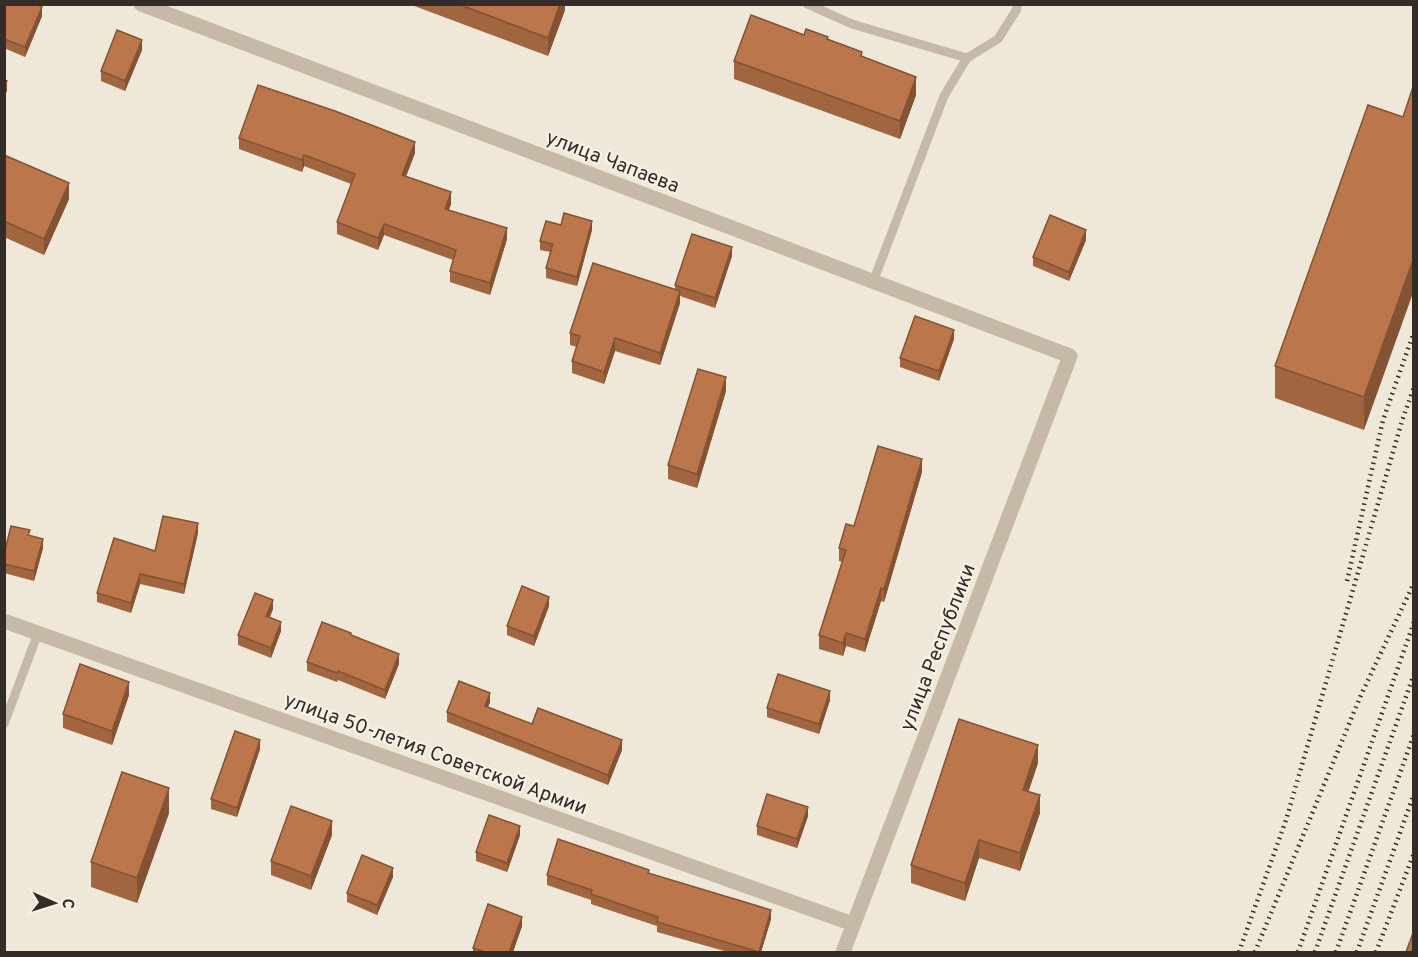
<svg xmlns="http://www.w3.org/2000/svg" width="1418" height="957" font-family="Overpass,sans-serif">
	<rect width="100%" height="100%" fill="#efe8d9"/>
	<g fill="none" stroke-linecap="round" stroke-linejoin="round">
		<g stroke="#c6b9a7" stroke-width="9">
			<path d="M807 4 852 24 967 58"/>
			<path d="M873 282 944 96 967 58 998 39 1017 9V4"/>
			<path d="M4 724 38 633"/>
		</g>
		<g stroke="#c6b9a7" stroke-width="15">
			<path d="M141 4 1070 356 843 952"/>
			<path d="M4 621 853 924"/>
		</g>
		<g stroke="#332c27" stroke-width="4.5" stroke-dasharray="1.5 4.5" stroke-linecap="butt">
			<path d="M1347 581 1383 420 1414 332"/>
			<path d="M1239 952 1286 820 1402 421 1414 387"/>
			<path d="M1255 952 1361 695 1414 583"/>
			<path d="M1298 952 1414 622"/>
			<path d="M1315 952 1414 674"/>
			<path d="M1336 952 1414 734"/>
			<path d="M1357 952 1414 794"/>
			<path d="M1376 952 1414 853"/>
		</g>
	</g>
	<g fill="#a16640">
		<path d="M4 4 42 16 25 57 4 48Z"/>
		<path d="M409 4H565V10L548 56Z"/>
		<path d="M804 35 828 40 862 57 916 95 900 139 734 79V61Z"/>
		<path d="M142 50 125 91 101 81V71Z"/>
		<path d="M1368 105 1364 430 1275 398V366Z"/>
		<path d="M239 138 415 153 406 176 451 204 449 210 507 239 490 295 450 282V271L453 260 384 235 378 250 337 234V222L351 184 304 166 302 172 239 149Z"/>
		<path d="M4 155 69 199 44 255 4 237Z"/>
		<path d="M561 225 592 230 577 286 546 278V268L550 252 540 250V241Z"/>
		<path d="M1086 240 1069 281 1033 266V257Z"/>
		<path d="M732 256 715 308 680 296V303L660 365 615 351 604 384 572 373V361L577 347 570 345V333L675 289V285Z"/>
		<path d="M954 339 939 381 900 367V358Z"/>
		<path d="M726 391 697 488 668 479V465Z"/>
		<path d="M922 472 884 602 881 601 865 652 846 646 843 656 819 649V635L842 562 839 561V548L854 526Z"/>
		<path d="M198 533 184 594 140 584 131 613 97 602V593L155 551Z"/>
		<path d="M30 535 43 548 34 581 4 573V554Z"/>
		<path d="M549 606 534 646 507 635V626Z"/>
		<path d="M273 609 270 617 281 631 271 658 238 645V635Z"/>
		<path d="M351 635 399 664 385 699 338 680 337 682 307 671V662Z"/>
		<path d="M129 695 112 745 63 728V714Z"/>
		<path d="M830 700 819 734 767 717V708Z"/>
		<path d="M490 702 488 707 532 724 622 750 608 785 447 722V712Z"/>
		<path d="M260 749 237 817 211 809V799Z"/>
		<path d="M1038 763 1028 792 1040 813 1020 871 979 858 965 901 911 883V865Z"/>
		<path d="M169 813 137 903 91 887V862Z"/>
		<path d="M808 816 797 848 757 835V826Z"/>
		<path d="M332 835 311 890 271 875V861Z"/>
		<path d="M520 835 507 872 476 861V852Z"/>
		<path d="M649 873 771 919 761 952H728L657 932V926L591 904V900L547 885V875Z"/>
		<path d="M393 877 377 915 347 902V893Z"/>
		<path d="M522 926 513 952H473V948Z"/>
	</g>
	<g fill="#835334">
		<path d="M560 4H565V10L548 56V38Z"/>
		<path d="M42 7V16L25 57V47Z"/>
		<path d="M142 40V50L125 91V81Z"/>
		<path d="M916 77V95L900 139V121Z"/>
		<path d="M7 81V91L4 98V88Z"/>
		<path d="M415 142V153L402 187V175Z"/>
		<path d="M304 155V166L302 172V160Z"/>
		<path d="M69 183V199L44 255V239Z"/>
		<path d="M451 192V204L445 220V209Z"/>
		<path d="M592 221V230L577 286V277Z"/>
		<path d="M384 224V235L378 250V238Z"/>
		<path d="M507 228V239L490 295V283Z"/>
		<path d="M1086 230V240L1069 281V272Z"/>
		<path d="M732 247V256L715 308V298Z"/>
		<path d="M1413 260V293L1364 430V397Z"/>
		<path d="M680 291V303L660 365V353Z"/>
		<path d="M954 330V339L939 381V371Z"/>
		<path d="M615 338V351L604 384V372Z"/>
		<path d="M726 377V391L697 488V474Z"/>
		<path d="M922 459V472L884 602V589Z"/>
		<path d="M198 523V533L184 594V584Z"/>
		<path d="M43 539V548L34 581V571Z"/>
		<path d="M140 574V584L131 613V603Z"/>
		<path d="M881 588V601L865 652V639Z"/>
		<path d="M549 597V606L534 646V636Z"/>
		<path d="M273 600V609L266 625V616Z"/>
		<path d="M281 622V631L271 658V648Z"/>
		<path d="M846 633V646L843 656V643Z"/>
		<path d="M399 654V664L385 699V690Z"/>
		<path d="M129 682V695L112 745V731Z"/>
		<path d="M830 691V700L819 734V724Z"/>
		<path d="M490 693V702L485 715V706Z"/>
		<path d="M260 740V749L237 817V808Z"/>
		<path d="M622 740V750L608 785V775Z"/>
		<path d="M1038 745V763L1023 808V790Z"/>
		<path d="M169 788V813L137 903V878Z"/>
		<path d="M1040 795V813L1020 871V853Z"/>
		<path d="M808 807V816L797 848V839Z"/>
		<path d="M332 821V835L311 890V876Z"/>
		<path d="M520 826V835L507 872V863Z"/>
		<path d="M979 840V858L965 901V883Z"/>
		<path d="M393 868V877L377 915V905Z"/>
		<path d="M771 910V919L761 952H759Z"/>
		<path d="M522 917V926L513 952H509Z"/>
	</g>
	<g fill="#bb774b" stroke="#835334" stroke-width="1.5">
		<path d="M4 4H36L42 7 25 47 4 39Z"/>
		<path d="M458 4H560L548 38Z"/>
		<path d="M751 15 804 35 806 29 828 37 827 39 862 52 861 56 916 77 900 121 734 61Z"/>
		<path d="M117 30 142 40 125 81 101 71Z"/>
		<path d="M4 80 7 81 4 88Z"/>
		<path d="M258 85 335 111 415 142 402 175 451 192 445 209 507 228 490 283 450 271 456 250 384 224 378 238 337 222 355 174 304 155 302 160 239 138Z"/>
		<path d="M1413 87V260L1364 397 1275 366 1368 105 1403 117Z"/>
		<path d="M4 155 69 183 44 239 4 221Z"/>
		<path d="M564 213 592 221 577 277 546 268 553 244 540 241 546 221 561 225Z"/>
		<path d="M1050 215 1086 230 1069 272 1033 257Z"/>
		<path d="M692 234 732 247 715 298 675 285Z"/>
		<path d="M593 263 680 291 660 353 615 338 604 372 572 361 580 336 570 333Z"/>
		<path d="M915 316 954 330 939 371 900 358Z"/>
		<path d="M698 369 726 377 697 474 668 465Z"/>
		<path d="M878 446 922 459 884 589 881 588 865 639 846 633 843 643 819 635 846 550 839 548 846 524 854 526Z"/>
		<path d="M163 516 198 523 184 584 140 574 131 603 97 593 114 538 155 551Z"/>
		<path d="M11 526 30 530 28 535 43 539 34 571 4 564V554Z"/>
		<path d="M522 586 549 597 534 636 507 626Z"/>
		<path d="M255 593 273 600 266 616 281 622 271 648 238 635Z"/>
		<path d="M322 622 351 633V635L399 654 385 690 338 671 337 673 307 662Z"/>
		<path d="M80 664 129 682 112 731 63 714Z"/>
		<path d="M778 674 830 691 819 724 767 708Z"/>
		<path d="M459 681 490 693 485 706 532 724 538 708 622 740 608 775 447 712Z"/>
		<path d="M959 719 1038 745 1023 790 1040 795 1020 853 979 840 965 883 911 865Z"/>
		<path d="M235 731 260 740 237 808 211 799Z"/>
		<path d="M122 772 169 788 137 878 91 862Z"/>
		<path d="M767 794 808 807 797 839 757 826Z"/>
		<path d="M291 806 332 821 311 876 271 861Z"/>
		<path d="M489 815 520 826 507 863 476 852Z"/>
		<path d="M558 839 649 870 648 873 771 910 759 952 657 922 658 917 591 894 592 890 547 875Z"/>
		<path d="M362 855 393 868 377 905 347 893Z"/>
		<path d="M488 904 522 917 509 952H485L473 948Z"/>
		<path d="M1413 933V952H1406Z"/>
	</g>
	<g text-anchor="middle" stroke-width="4.5" stroke-linejoin="round" paint-order="stroke">
		<g font-size="20" fill="#332c27" stroke="#f7f1e5">
			<text transform="translate(613 161) rotate(21)" y="7">улица Чапаева</text>
			<text transform="translate(937 647) rotate(-69)" y="7">улица Республики</text>
			<text transform="translate(436 753) rotate(20)" y="7">улица 50-летия Советской Армии</text>
		</g>
	</g>
	<rect width="1418" height="957" fill="none" stroke="#332c27" stroke-width="12"/>
	<g transform="translate(54 903) rotate(93)" stroke="#f7f1e5" stroke-width="4.5" paint-order="stroke">
	<path d="M0-4.5L10 22L0 15L-10 22Z" fill="#332c27"/>
	<text y="-9" font-size="16" font-weight="bold" text-anchor="middle" fill="#332c27">С</text>
	</g>
</svg>
